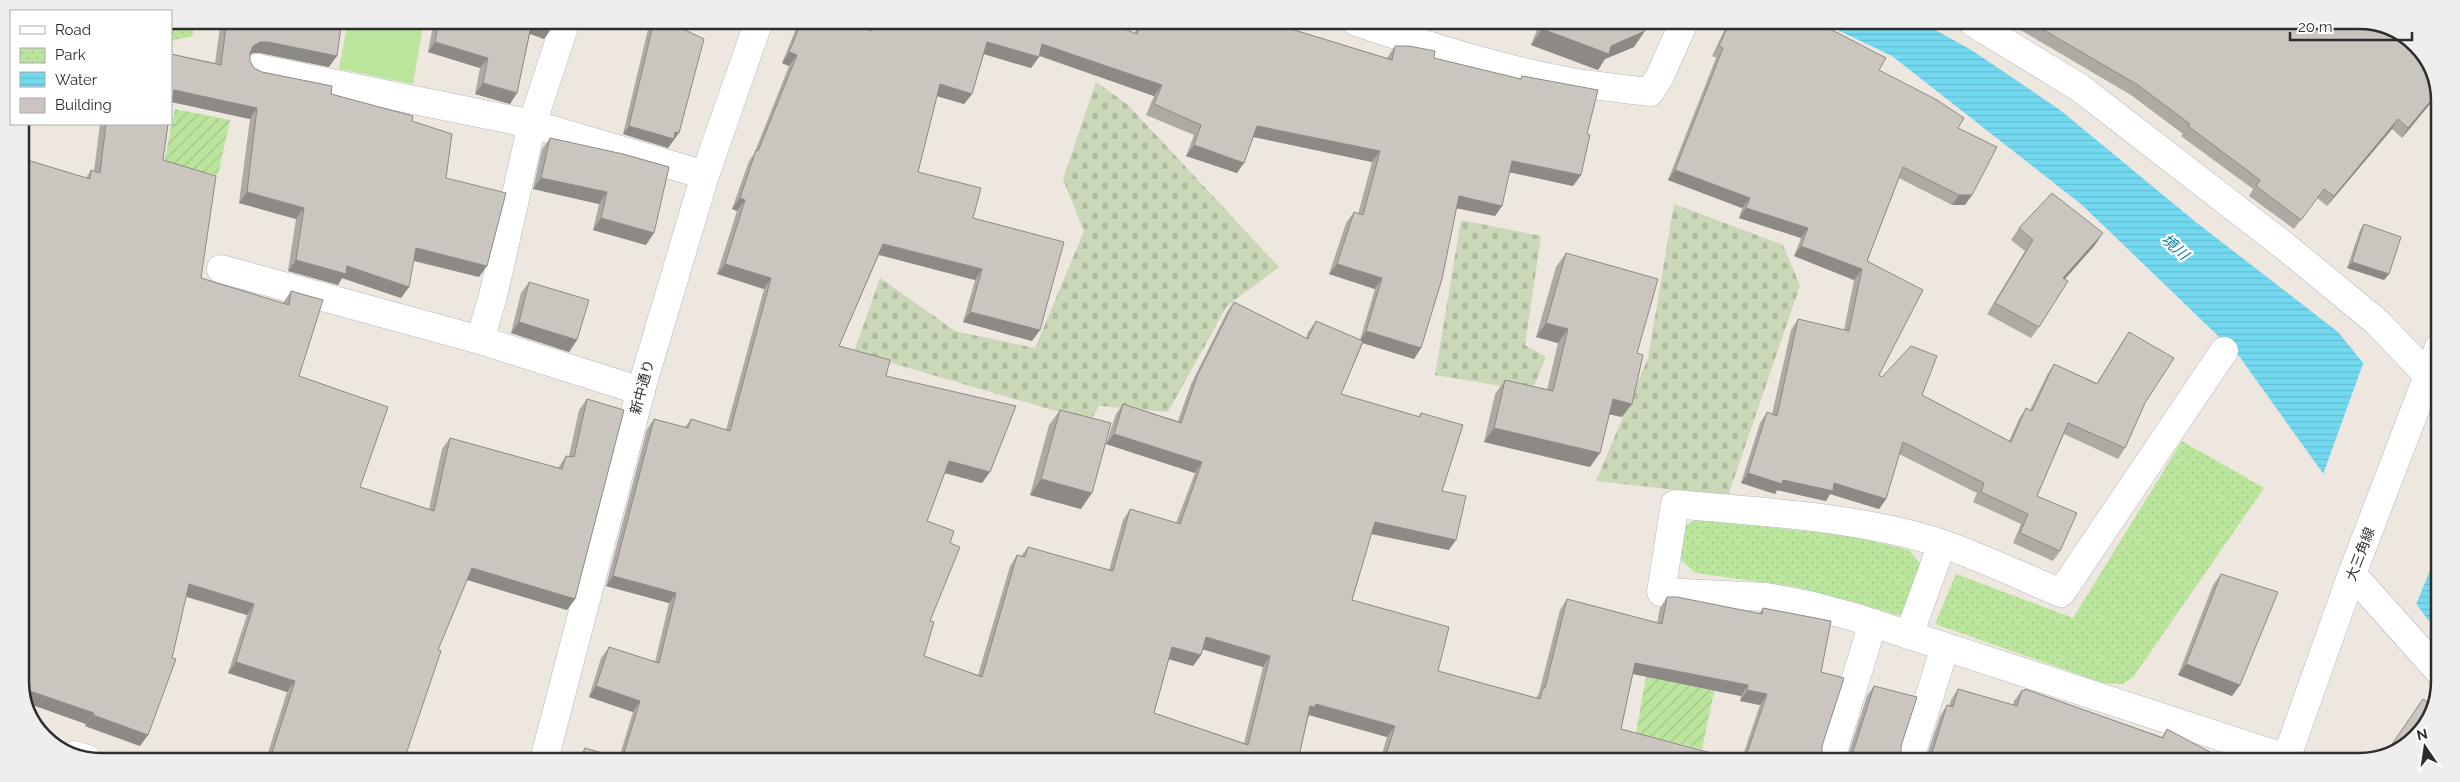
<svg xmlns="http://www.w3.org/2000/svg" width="2460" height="782" font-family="Raleway,'Noto Sans JP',sans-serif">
	<defs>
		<pattern id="cemetery-stones" width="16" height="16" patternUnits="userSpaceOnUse" patternTransform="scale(1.25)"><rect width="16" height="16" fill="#cad8b7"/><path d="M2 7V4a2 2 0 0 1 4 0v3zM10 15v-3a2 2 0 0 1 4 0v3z" fill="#aeba9e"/></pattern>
		<pattern id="park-dots" width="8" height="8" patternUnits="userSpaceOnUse" patternTransform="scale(1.25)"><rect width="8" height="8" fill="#bbe59c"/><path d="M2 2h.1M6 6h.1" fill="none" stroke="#a1c587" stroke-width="1.8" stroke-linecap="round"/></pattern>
		<pattern id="garden-furrows" width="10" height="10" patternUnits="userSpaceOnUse" patternTransform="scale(1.25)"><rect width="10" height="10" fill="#bbe59c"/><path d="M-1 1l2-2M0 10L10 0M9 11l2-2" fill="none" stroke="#a1c587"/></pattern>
		<pattern id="water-rules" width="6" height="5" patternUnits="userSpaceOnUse" patternTransform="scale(1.25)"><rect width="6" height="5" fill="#73d9f0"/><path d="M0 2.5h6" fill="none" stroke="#64bbce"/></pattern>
	</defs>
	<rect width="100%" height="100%" fill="#eee7e0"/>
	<path fill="#bbe59c" d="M348 20H424L413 84 339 69Z"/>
	<g fill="url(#cemetery-stones)">
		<path d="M1096 82 1128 105 1279 267 1227 306 1168 412 1099 406 1090 421 854 352 880 278 955 331 1035 348 1084 231 1063 179Z"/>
		<path d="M1674 204 1783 245 1800 286 1728 496 1596 481 1648 358Z"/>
		<path d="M1461 220 1541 236 1525 345 1546 357 1532 391 1435 375Z"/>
	</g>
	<g fill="url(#park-dots)">
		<path d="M171 20H195L192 36 171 41Z"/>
		<path d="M2182 441 2264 488 2134 676 2123 684 2103 683 1935 624 1956 574 2073 618Z"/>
		<path d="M1697 519 1851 536 1909 550 1921 565 1902 616 1796 587 1695 573 1679 558 1684 527Z"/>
	</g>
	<g fill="url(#garden-furrows)">
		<path d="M175 109 230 120 218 175 164 163Z"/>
		<path d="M1646 677 1716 682 1702 749 1636 733Z"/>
	</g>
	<path fill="url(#water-rules)" d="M1821 22H1921L1973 51 2060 110 2197 223 2338 332 2438 455 2437 623 2428 620 2239 356 2082 205 1892 56Z"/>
	<path fill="#eee7e0" d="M2364 361 2438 451V551L2415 607 2322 477Z"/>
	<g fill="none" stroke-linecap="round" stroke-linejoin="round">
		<g stroke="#b3b7c0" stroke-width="29">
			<g id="minor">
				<path d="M1356 22C1427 45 1497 69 1571 82 1597 86 1624 89 1650 92L1660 76 1684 22"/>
				<path d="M1972 22 2080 88 2287 248 2377 322 2439 387"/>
				<path d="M257 68 532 124 705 175"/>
				<path d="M221 269 480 340 641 391"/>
				<path d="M480 340 493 296 532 124 566 21"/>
				<path d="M2224 351 2061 593C2018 575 1975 554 1931 540 1849 516 1760 512 1675 504L1661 592 1766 597 1809 605 1854 617 2286 758"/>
				<path d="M2352 574 2437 669"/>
				<path d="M1909 635 1942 544"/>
				<path d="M74 755 87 759"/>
				<path d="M544 760 642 386 705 175 759 21"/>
				<path d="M1830 761 1873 623"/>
				<path d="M1909 761 1945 647"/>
			</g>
		</g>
		<g stroke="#b3b7c0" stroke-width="29">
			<path id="tertiary" d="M2285 762 2352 574 2439 347"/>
		</g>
		<use href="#minor" stroke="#fff" stroke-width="28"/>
		<use href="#tertiary" stroke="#fff" stroke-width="28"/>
	</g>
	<g fill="#aea9a3" fill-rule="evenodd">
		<path d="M221 20H342L329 67 260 53H253L250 55V61L254 68 262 72 412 121 446 178 479 277 413 261 409 287 401 298 342 278 338 285 288 271 296 219 239 203 250 119 172 102 171 54 215 63Z"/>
		<path d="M434 20 554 21 551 29 544 39 530 34 517 93 510 104 475 94 480 68 428 52Z"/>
		<path d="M652 21H666L672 142 668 148 623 134 649 25Z"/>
		<path d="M799 21H847L867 29 870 21H1085L1100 25 1102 21 1135 33 1139 21H1265L1387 58 1395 46 1434 58 1520 79 1522 76 1587 134 1581 175 1573 186 1509 172 1502 206 1495 216 1456 208 1421 348 1414 359 1363 343 1341 394 1418 417 1421 413 1442 491 1449 550 1371 534 1352 600 1438 671 1536 698 1539 693 1560 610 1567 599 1657 623 1660 608 1667 597 1759 614 1763 608 1821 672 1822 753 1826 761H1827H1380L1387 737 1309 715 1308 718 1298 761 577 760 585 748 619 758 633 712 589 697 601 658 609 647 655 662 669 603 606 586 647 429 654 419 685 427 691 419 726 430 764 289 717 274 737 211 732 209 749 161 754 154 789 66 782 63ZM984 54 1031 68 1039 56 1154 96 1146 115 1194 135 1186 156 1237 173 1253 137 1372 162 1358 214 1354 212 1346 223 1329 274 1375 289 1360 340 1316 321 1308 332 1306 338 1234 302 1227 312 1191 384 1178 421 1123 404 1116 414 1106 444 1195 473 1176 523 1130 509 1123 520 1109 570 1028 547 1021 556 1017 555 1010 566 978 675 924 656 930 621 950 543 927 521 945 473 982 483 886 376 839 346 879 255 975 280 963 322 1032 341 1040 330 973 218 918 172 937 96 964 104 972 94ZM1202 649 1263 667 1244 743 1154 713 1169 659 1193 666 1201 655ZM1633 674 1741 696 1740 701 1760 705 1742 758 1731 755 1729 758 1621 729Z"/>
		<path d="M1540 22H1649L1634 47 1605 59 1598 70 1531 45Z"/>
		<path d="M1728 22H1813L1958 128 1965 205H1952L1899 178 1867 261 1879 375 1882 377 1922 395 2009 441 2019 419 2026 408 2030 410 2047 375 2054 364 2097 383 2122 342 2129 332 2145 403 2125 448 2118 459 2064 434 2037 496 2060 551 2053 561 2013 543 2021 524 1973 502 1977 493 1899 454 1886 499 1879 509 1830 494 1826 501 1777 490 1775 494 1741 483 1760 423 1767 412 1772 414 1791 330 1798 319 1844 330 1854 280 1794 256 1801 238 1739 218 1742 208 1668 180 1716 58 1712 56Z"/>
		<path d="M2007 22 2118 23 2124 26 2126 23H2380L2439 93 2402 138 2392 129 2327 206 2317 198 2294 229 2249 196 2253 189 2181 136 2183 134 2131 95Z"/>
		<path d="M100 124H168L163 160 201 278 283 303 291 291 299 376 360 487 429 509 442 449 450 438 558 468 566 456H569L579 410 587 399 575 599 567 610 467 580 438 650 404 760 266 759 287 692 228 673 247 615 186 597 140 746 85 726 86 724 27 703 20 686 24 159 86 178 91 170 94 171Z"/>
		<path d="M550 138 669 167 646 245 593 230 599 204 533 189 542 149Z"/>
		<path d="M2364 224 2389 274 2384 280 2347 268 2360 230Z"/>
		<path d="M2019 228 2095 245 2065 279 2039 327 2031 338 1987 314 2025 251 2011 240Z"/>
		<path d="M1566 253 1637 353 1622 417 1609 414 1590 467 1484 442 1495 394 1505 380 1547 390 1558 343 1536 337 1556 267Z"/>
		<path d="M529 282 577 340 569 352 511 333 521 293Z"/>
		<path d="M1060 410 1081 509 1030 495 1049 425Z"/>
		<path d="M2221 574 2240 685 2232 696 2178 675 2213 585Z"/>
		<path d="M1874 686 1901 746V753L1905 761H1906H1846L1867 696Z"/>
		<path d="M1958 689 2013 705 2014 701 2022 690 2024 691 2025 689 2162 737 2167 729 2205 762 1925 761 1940 716 1947 705 1949 706 1951 700Z"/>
	</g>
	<g fill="#8d8a85">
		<path d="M532 21 551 29 544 39 525 32Z"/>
		<path d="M1542 29 1611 46 1645 31 1634 47 1605 59 1598 70 1531 45Z"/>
		<path d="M260 42H268L337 56 329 67 260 53H253L246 57 253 46Z"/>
		<path d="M435 42 488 58 480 68 428 52Z"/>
		<path d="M987 42 1039 57 1031 68 980 53Z"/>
		<path d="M1042 44 1162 85 1154 96 1035 54Z"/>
		<path d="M789 52 797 55 789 66 782 63Z"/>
		<path d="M483 83 517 93 510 104 475 94Z"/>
		<path d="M940 84 972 94 964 104 933 95Z"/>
		<path d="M174 90 257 108 250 119 171 102Z"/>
		<path d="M2438 92 2439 93 2402 138 2408 128Z"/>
		<path d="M2398 119 2392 129 2327 206 2334 196Z"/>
		<path d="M629 126 675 132 679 133 668 148 623 134Z"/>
		<path d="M1257 126 1380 151 1372 162 1249 136Z"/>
		<path d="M1194 145 1244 163 1237 173 1186 156Z"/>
		<path d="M1512 161 1581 175 1573 186 1504 171Z"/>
		<path d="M1675 170 1750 198 1742 208 1668 180Z"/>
		<path d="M541 178 607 192 599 204 533 189Z"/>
		<path d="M247 192 304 208 296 219 239 203Z"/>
		<path d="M1959 195H1972L1965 205H1952Z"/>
		<path d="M1459 196 1502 206 1495 216 1451 207Z"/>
		<path d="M740 198 745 200 737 211 732 209Z"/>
		<path d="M1746 208 1808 228 1801 238 1739 218Z"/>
		<path d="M601 218 654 233 646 245 593 230Z"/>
		<path d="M2103 233 2095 245 2055 290 2063 278Z"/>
		<path d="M883 244 982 269 975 280 876 254Z"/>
		<path d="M1801 246 1862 269 1854 280 1794 256Z"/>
		<path d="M416 248 487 266 479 277 408 259Z"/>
		<path d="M296 260 347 266 409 287 401 298 342 278 338 285 288 271Z"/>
		<path d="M2352 262 2389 274 2384 280 2347 268Z"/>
		<path d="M725 264 771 278 764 289 717 274Z"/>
		<path d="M1337 264 1382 278 1375 289 1329 274Z"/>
		<path d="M970 312 1040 330 1032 341 963 322Z"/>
		<path d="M519 322 577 340 569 352 511 333Z"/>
		<path d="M1546 323 1568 329 1558 343 1536 337Z"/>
		<path d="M1366 331 1421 348 1414 359 1359 342Z"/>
		<path d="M1613 399 1632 404 1622 417 1603 413Z"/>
		<path d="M1494 428 1600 453 1590 467 1484 442Z"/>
		<path d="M1114 434 1202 462 1195 473 1106 444Z"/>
		<path d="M949 461 990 472 982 483 941 472Z"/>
		<path d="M1748 473 1783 480 1834 483 1886 499 1879 509 1830 494 1826 501 1777 490 1775 494 1741 483Z"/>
		<path d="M1041 479 1092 493 1081 509 1030 495Z"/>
		<path d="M1375 522 1456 540 1449 550 1367 533Z"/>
		<path d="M472 568 575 599 567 610 464 579Z"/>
		<path d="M613 576 676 593 669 603 606 586Z"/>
		<path d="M189 584 254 604 247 615 182 595Z"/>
		<path d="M1206 637 1270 656 1263 667 1198 648Z"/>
		<path d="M1172 647 1201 655 1193 666 1164 658Z"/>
		<path d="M236 662 295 681 287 692 228 673Z"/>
		<path d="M1635 663 1748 685 1741 696 1628 673Z"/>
		<path d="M2186 664 2240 685 2232 696 2178 675Z"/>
		<path d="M596 686 640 701 633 712 589 697Z"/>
		<path d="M21 688 94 713 86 724 27 703Z"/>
		<path d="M1747 690 1767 694 1760 705 1740 701Z"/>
		<path d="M1316 704 1395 726 1387 737 1309 715 1308 718 1310 706Z"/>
		<path d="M93 715 148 735 140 746 85 726Z"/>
	</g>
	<g fill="#cac5be" stroke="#8d8a85" fill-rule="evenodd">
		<path d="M227 20H342L337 56 268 42H260L253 46 250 53V61L254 68 262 72 332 86 331 94 413 116 412 121 452 134 446 178 506 193 487 266 416 248 409 287 347 266 346 274 296 260 304 208 247 192 257 108 174 90 171 107V54L221 65Z"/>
		<path d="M439 20 554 21 551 29 532 21 517 93 483 83 488 58 435 42Z"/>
		<path d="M654 21H666L704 39 679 133 675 132 674 139 629 126Z"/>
		<path d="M802 21H847L871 31 874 21H1085L1101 26 1102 21H1104L1137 34 1142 21H1265L1392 60 1395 46H1409L1435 51 1434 58 1521 79 1522 76 1598 90 1587 134 1590 135 1581 175 1512 161 1502 206 1459 196 1442 279 1421 348 1366 331 1382 278 1337 264 1354 212 1363 215 1380 151 1257 126 1244 163 1194 145 1201 125 1154 104 1162 85 1042 44 1039 57 987 42 972 94 940 84 918 172 981 188 973 218 1064 242 1040 330 970 312 982 269 883 244 839 346 890 360 886 376 1016 406 990 472 949 461 927 521 954 531 950 543 960 547 930 621 934 622 924 656 982 677 1017 555 1025 557 1028 547 1113 571 1130 509 1180 524 1202 462 1114 434 1123 404 1181 423 1198 374 1234 302 1308 339 1316 321 1363 341 1341 394 1420 417 1421 413 1463 425 1442 491 1466 496 1456 540 1375 522 1352 600 1449 627 1438 671 1540 699 1543 688H1545L1567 599 1662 624 1667 597H1677L1762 614 1763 608 1831 621 1821 672 1844 678 1822 746V753L1826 761H1827H1384L1395 726 1316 704 1315 707 1310 706 1298 761 581 760 585 748 622 759 640 701 596 686 609 647 659 663 676 593 613 576 654 419 688 428 691 419 730 431 771 278 725 264 745 200 740 198 756 150 758 151 797 55 789 52ZM1206 637 1270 656 1248 745 1154 713 1172 647 1201 655ZM1635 663 1748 685 1747 690 1767 694 1745 759 1731 755 1730 758 1621 729Z"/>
		<path d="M1545 22H1649L1645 31 1611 46 1609 54 1542 29Z"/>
		<path d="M1730 22H1813L1838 33 1886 58 1879 70 1937 100 1964 118 1958 128 1997 147 1972 195H1959L1903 167 1867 261 1923 290 1879 375 1882 377 1911 346 1937 356 1922 395 2011 442 2026 408 2032 411 2054 364 2097 384 2129 332 2174 358 2145 403 2125 448 2068 423 2037 496 2077 513 2060 551 2020 533 2028 514 1981 492 1984 483 1903 442 1886 499 1834 483 1833 491 1783 480 1782 484 1748 473 1767 412 1777 416 1798 319 1849 331 1862 269 1801 246 1808 228 1746 208 1750 198 1675 170 1723 48 1719 46Z"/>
		<path d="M2030 22 2118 23 2125 27 2127 23H2380L2423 52 2438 92 2408 128 2398 119 2334 196 2324 189 2301 220 2256 186 2260 180 2188 126 2190 124 2138 85Z"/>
		<path d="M20 124H29L24 159 90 179 91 170 100 173 106 124H168L163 160 216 176 201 278 289 305 291 291 323 300 299 376 388 407 360 487 434 511 450 438 562 469 566 456 574 457 587 399 624 410 575 599 472 568 438 650 441 651 404 760 270 759 295 681 236 662 254 604 189 584 172 658 176 659 148 735 93 715 94 713 21 688Z"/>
		<path d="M550 138 623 154 669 167 654 233 601 218 607 192 541 178Z"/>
		<path d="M2052 193 2103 233 2063 278 2068 281 2039 327 1995 303 2033 240 2019 228Z"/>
		<path d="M2364 224 2401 237 2389 274 2352 262Z"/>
		<path d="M1566 253 1658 279 1637 353 1643 355 1632 404 1613 399 1600 453 1494 428 1505 380 1553 391 1568 329 1546 323Z"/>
		<path d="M529 282 589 300 577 340 519 322Z"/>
		<path d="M1060 410 1111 423 1092 493 1041 479Z"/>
		<path d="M2221 574 2278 592 2240 685 2186 664Z"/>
		<path d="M1874 686 1917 697 1901 746V753L1905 761H1906H1848L1852 755Z"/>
		<path d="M1958 689 2017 706 2022 690 2024 691 2025 689 2163 738 2167 729 2210 752 2205 762 1927 761 1931 756 1947 705 1953 707Z"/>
		<path d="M2423 699 2434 706 2408 745 2386 753Z"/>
	</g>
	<g text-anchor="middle" stroke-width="4.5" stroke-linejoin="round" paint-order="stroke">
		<g font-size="14" fill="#2d2d2d" stroke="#fff">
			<text transform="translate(642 387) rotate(-75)" y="5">新中通り</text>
			<text transform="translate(2360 554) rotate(-69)" y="5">大三角線</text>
		</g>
		<g font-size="15" font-style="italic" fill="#0c7ba2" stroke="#fff">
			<text transform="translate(2175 247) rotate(42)" y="5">境川</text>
		</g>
	</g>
	<path d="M0 0H2460V782H0ZM101 29H2359A72 72 0 0 1 2431 101V681A72 72 0 0 1 2359 753H101A72 72 0 0 1 29 681V101A72 72 0 0 1 101 29Z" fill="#eee" fill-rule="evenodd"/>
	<path fill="none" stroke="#2d2d2d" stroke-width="2.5" d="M101 29H2359A72 72 0 0 1 2431 101V681A72 72 0 0 1 2359 753H101A72 72 0 0 1 29 681V101A72 72 0 0 1 101 29Z"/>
	<rect x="10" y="10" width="162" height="115" fill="#ffffff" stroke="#ababab"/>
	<rect x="20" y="26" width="25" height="8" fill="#ffffff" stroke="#ababab"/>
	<text x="55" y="35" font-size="15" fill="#2d2d2d">Road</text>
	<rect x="20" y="48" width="25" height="15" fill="url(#park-dots)" stroke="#ababab"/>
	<text x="55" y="60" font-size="15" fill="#2d2d2d">Park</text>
	<rect x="20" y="72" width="25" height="15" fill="url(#water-rules)" stroke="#ababab"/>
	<text x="55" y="85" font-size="15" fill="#2d2d2d">Water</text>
	<rect x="20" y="98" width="25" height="15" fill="#cac5be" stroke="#ababab"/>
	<text x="55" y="110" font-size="15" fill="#2d2d2d">Building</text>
	<g transform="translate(2425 747) rotate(347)" stroke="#ffffff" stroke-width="4" paint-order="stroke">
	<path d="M0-4L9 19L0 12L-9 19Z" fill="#2d2d2d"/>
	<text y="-8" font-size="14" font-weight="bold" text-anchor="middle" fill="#2d2d2d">N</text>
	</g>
	<path d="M2290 32v8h122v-8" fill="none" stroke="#2d2d2d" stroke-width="2.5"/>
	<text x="2298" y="32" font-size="15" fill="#2d2d2d" stroke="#ffffff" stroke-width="4" paint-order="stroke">20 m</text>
</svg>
